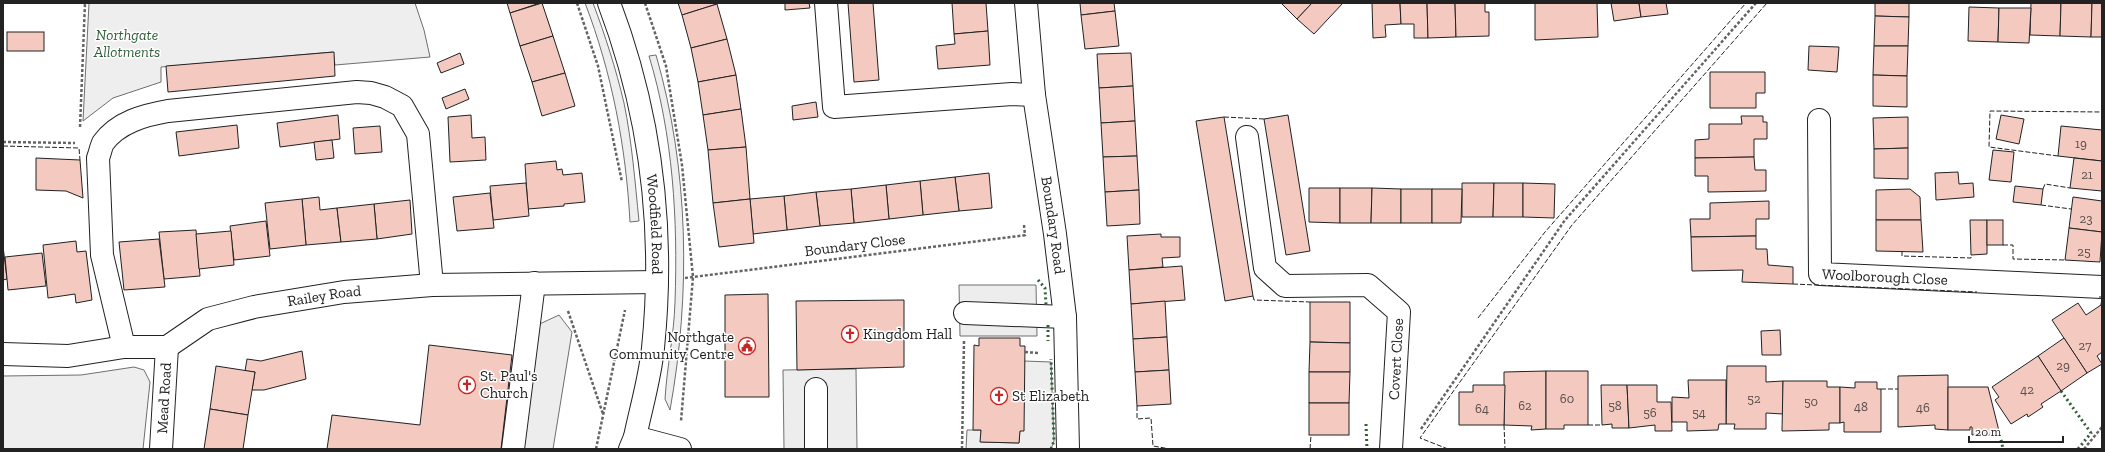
<svg xmlns="http://www.w3.org/2000/svg" width="2105" height="452" font-family="'Zilla Slab',serif">
	<rect width="100%" height="100%" fill="#fff"/>
	<g fill="#eee" stroke="#6f6f6f">
		<path d="M89 3H415L424 30 430 57 335 65 333 52 161 67V82L113 98 83 121Z"/>
		<path d="M585 3H593C605 35 616 69 624 103 632 142 635 182 639 221L630 222C626 147 612 73 585 3Z"/>
		<path d="M656 55C689 169 691 294 670 410L665 399C667 366 674 335 675 302 678 220 673 135 649 56Z"/>
		<path d="M1024 361 1051 362 1054 441 1051 449H966L967 430H981V442L1019 443Z"/>
		<path d="M134 367 144 370 150 382 143 449H3V376L81 375Z"/>
	</g>
	<g fill="#ededed" stroke="#6f6f6f">
		<path d="M959 285H1036L1037 336H960Z"/>
		<path d="M559 315 572 332 553 449H501L516 335Z"/>
		<path d="M856 369 857 449H784L783 370Z"/>
	</g>
	<g fill="#f3c9c0" stroke="#222">
		<path d="M507 3H540L510 13Z"/>
		<path d="M542 3 553 36 520 46 510 13Z"/>
		<path d="M678 3H717V4L682 15Z"/>
		<path d="M785 3H809L810 8 785 10Z"/>
		<path d="M848 3H873L879 80 854 82Z"/>
		<path d="M952 3H986L988 31 954 34Z"/>
		<path d="M1080 3H1114L1115 11 1081 15Z"/>
		<path d="M1281 3H1312L1297 19Z"/>
		<path d="M1312 3H1343L1314 34 1297 19Z"/>
		<path d="M1372 3H1400L1401 24 1385 25 1386 37 1373 38Z"/>
		<path d="M1400 3H1427L1428 38H1414V24H1401Z"/>
		<path d="M1427 3H1455L1456 37 1428 38Z"/>
		<path d="M1455 3H1485V12H1489V36L1456 37Z"/>
		<path d="M1535 3H1597L1598 37 1535 40Z"/>
		<path d="M1611 3H1639L1641 17 1614 21Z"/>
		<path d="M1639 3H1666L1668 14 1641 17Z"/>
		<path d="M1875 3H1909V17L1875 16Z"/>
		<path d="M2031 3H2061L2060 36 2030 35Z"/>
		<path d="M2061 3H2092L2091 37 2060 36Z"/>
		<path d="M2092 3H2102V37H2091Z"/>
		<path d="M717 4 727 39 691 48 682 15Z"/>
		<path d="M1969 7 1999 8 1998 42 1968 41Z"/>
		<path d="M1999 8H2031L2029 43 1998 42Z"/>
		<path d="M1115 11 1119 46 1085 49 1081 15Z"/>
		<path d="M1875 16 1909 17 1908 46H1874Z"/>
		<path d="M988 31 990 65 938 69 936 46 955 44 954 34Z"/>
		<rect x="7" y="32" width="37" height="19"/>
		<path d="M553 36 565 73 532 82 520 46Z"/>
		<path d="M727 39 736 75 698 82 691 48Z"/>
		<path d="M1809 46 1839 47 1837 72 1808 70Z"/>
		<path d="M1874 46H1908L1907 76 1873 75Z"/>
		<path d="M334 52 335 76 168 92 166 66Z"/>
		<path d="M460 53 464 64 441 73 437 63Z"/>
		<path d="M1131 53 1133 86 1099 88 1097 54Z"/>
		<path d="M1710 72H1765V93H1756V108H1710Z"/>
		<path d="M565 73 575 106 542 116 532 82Z"/>
		<path d="M736 75 741 109 703 115 698 82Z"/>
		<path d="M1873 75 1907 76V107L1873 106Z"/>
		<path d="M1133 86 1135 121 1101 123 1099 88Z"/>
		<path d="M465 89 469 99 446 109 442 98Z"/>
		<path d="M816 102 818 117 793 120 792 106Z"/>
		<path d="M741 109 746 147 708 150 703 115Z"/>
		<path d="M338 115 340 139 280 147 277 123Z"/>
		<path d="M471 115 472 138 485 137 486 160 450 162 448 117Z"/>
		<path d="M1288 115 1310 251 1286 255 1264 119Z"/>
		<path d="M2001 115 2024 119 2019 144 1996 139Z"/>
		<path d="M1741 116H1763V122H1767V139H1754V157L1695 158V140L1709 139V124H1742Z"/>
		<path d="M1224 117 1253 296 1225 301 1196 121Z"/>
		<path d="M1908 117V148L1874 149 1873 118Z"/>
		<path d="M1135 121 1137 156 1103 157 1101 123Z"/>
		<path d="M237 125 239 148 179 156 176 132Z"/>
		<path d="M380 126 382 152 355 154 353 128Z"/>
		<path d="M2061 126 2102 130V161L2058 156Z"/>
		<path d="M332 140 334 158 316 160 314 142Z"/>
		<path d="M746 147 750 199 713 203 708 150Z"/>
		<path d="M1908 148V179L1874 178V149Z"/>
		<path d="M1993 150 2014 152 2011 182 1989 180Z"/>
		<path d="M1137 156 1139 190 1105 192 1103 157Z"/>
		<path d="M1754 157 1755 170H1766V191L1708 192V176H1695V158Z"/>
		<path d="M36 158 80 160 83 198 66 191 36 190Z"/>
		<path d="M2074 158 2102 161V191L2070 188Z"/>
		<path d="M556 161 557 170 562 169 563 175 582 173 585 202 564 204V206L528 209 525 164Z"/>
		<path d="M1958 172 1959 184 1973 183 1974 197 1936 200 1935 173Z"/>
		<path d="M989 173 992 208 959 211 955 177Z"/>
		<path d="M955 177 959 211 923 215 920 181Z"/>
		<path d="M920 181 923 215 889 219 886 185Z"/>
		<path d="M526 183 529 216 493 220 490 186Z"/>
		<path d="M1462 183H1494L1493 217H1462Z"/>
		<path d="M1494 183H1523V217H1493Z"/>
		<path d="M1523 183 1555 184 1554 218 1523 217Z"/>
		<path d="M886 185 889 219 854 223 851 189Z"/>
		<path d="M2015 186 2043 189 2041 205 2013 202Z"/>
		<path d="M1309 188H1340V223L1309 222Z"/>
		<path d="M1340 188H1372L1371 223H1340Z"/>
		<path d="M1372 188 1401 189V223H1371Z"/>
		<path d="M851 189 854 223 820 226 816 192Z"/>
		<rect x="1401" y="189" width="31" height="34"/>
		<path d="M1432 189H1462L1461 223H1432Z"/>
		<path d="M1910 189 1920 197 1921 220H1876V190Z"/>
		<path d="M1139 190 1140 224 1107 226 1105 192Z"/>
		<path d="M816 192 820 226 787 230 784 196Z"/>
		<path d="M490 193 494 228 457 231 453 197Z"/>
		<path d="M784 196 787 230 753 234 750 199Z"/>
		<path d="M319 197 320 210 337 208 341 242 306 245 302 199Z"/>
		<path d="M2073 197 2102 201V232L2069 228Z"/>
		<path d="M302 199 306 245 270 249 265 203Z"/>
		<path d="M750 199 754 243 719 247 713 203Z"/>
		<path d="M410 200 412 234 377 239 374 204Z"/>
		<path d="M1769 201V219H1756V236L1691 237 1690 219H1710V203Z"/>
		<path d="M374 204 377 239 341 242 337 208Z"/>
		<path d="M1876 220H1921L1923 252 1876 251Z"/>
		<path d="M1970 220H1987V254L1971 255Z"/>
		<rect x="1987" y="220" width="16" height="25"/>
		<path d="M266 221 270 256 234 260 230 226Z"/>
		<path d="M2069 228 2102 232 2100 262 2065 260Z"/>
		<path d="M196 230 200 276 164 279 159 232Z"/>
		<path d="M231 231 234 265 199 269 196 234Z"/>
		<path d="M1161 234V237H1180V257L1162 258 1163 267 1129 270 1127 236Z"/>
		<path d="M1756 236V249H1767L1768 265 1793 267V284L1742 282 1743 270 1692 271 1691 237Z"/>
		<path d="M159 239 165 287 124 290 119 242Z"/>
		<path d="M76 241 77 252 86 251 92 300 76 303 75 294 48 298 43 245Z"/>
		<path d="M3 246 7 279 3 280Z"/>
		<path d="M42 253 46 286 8 290 5 257Z"/>
		<path d="M1182 266 1185 300 1131 304 1129 270Z"/>
		<path d="M768 294 769 397H725V295Z"/>
		<path d="M904 300V367L797 370 796 301Z"/>
		<path d="M1165 301 1167 337 1133 339 1131 304Z"/>
		<path d="M1310 302H1350V343L1310 342Z"/>
		<path d="M2078 303 2086 315 2101 305 2102 307V352L2097 356 2102 364 2087 373 2052 320Z"/>
		<path d="M1780 330 1781 355H1762L1761 331Z"/>
		<path d="M1167 337 1169 370 1135 372 1133 339Z"/>
		<path d="M979 338H1020V346H1025L1024 431H1020L1019 443 980 442 981 430H973L974 345 979 346Z"/>
		<path d="M2064 338 2087 373 2061 391 2038 356Z"/>
		<path d="M1310 342 1350 343V372H1309Z"/>
		<path d="M429 345 512 355 501 449H327L332 415 420 425Z"/>
		<path d="M302 351 306 379 264 390H252L255 372 245 371 247 359 261 361Z"/>
		<path d="M2038 356 2061 391 2041 404 2043 407 2028 417 2027 414 2011 424 1995 400 1999 397 1992 387Z"/>
		<path d="M216 366 255 372 248 415 210 409Z"/>
		<path d="M1727 366H1766V382L1783 381V414L1766 413V429H1734L1735 424H1726Z"/>
		<path d="M1169 370 1171 404 1137 406 1135 372Z"/>
		<path d="M1546 371V429L1531 430 1532 426 1504 425V372Z"/>
		<path d="M1546 371H1588V425H1564V429H1546Z"/>
		<path d="M1309 372H1350L1349 403H1309Z"/>
		<path d="M1948 375V430L1935 429V425L1898 427V376Z"/>
		<path d="M1688 380H1726V424H1719L1718 430 1687 431V422H1672V397L1689 398Z"/>
		<path d="M1783 381H1827V387H1840V423H1829V430L1782 431Z"/>
		<path d="M1855 382H1877V389H1881V432H1844V422L1840 423V387L1855 388Z"/>
		<path d="M1473 385H1505L1504 425H1459V392H1473Z"/>
		<path d="M1601 385H1627L1629 428H1612V424L1602 425Z"/>
		<path d="M1627 385H1657V402H1671L1672 431H1655V425L1629 428Z"/>
		<path d="M1948 387H1988L2000 435H1972V427H1970V430H1948Z"/>
		<rect x="1309" y="403" width="40" height="32"/>
		<path d="M210 409 248 415 243 449H204Z"/>
	</g>
	<g fill="none" stroke-linecap="round" stroke-linejoin="round">
		<g stroke="#222" stroke-width="24">
			<g id="minor">
				<path id="s1" d="M609 3C651 114 665 230 653 348 650 378 641 408 635 437L630 449"/>
				<path d="M826 3 834 107 1012 94 1034 95"/>
				<path id="s2" d="M1026 3 1034 95 1055 234 1065 317 1068 449"/>
				<path id="s3" d="M1819 120 1820 274 2102 287"/>
				<path d="M1247 137 1265 268 1285 286 1368 285 1399 312 1391 449"/>
				<path d="M965 313 1065 317"/>
				<path d="M124 347 102 255 98 158C100 153 101 147 103 143 118 122 145 115 168 111L357 92 371 93 385 97 402 106 418 134 432 285"/>
				<path id="s4" d="M3 354 68 356 124 347H167L208 319 254 307 344 292 432 285 657 282"/>
				<path d="M635 437 680 449"/>
				<path id="s5" d="M161 449 167 347"/>
				<path d="M513 449 534 283"/>
				<path d="M816 449V389"/>
			</g>
		</g>
		<g stroke="#646464" stroke-width="2.5" stroke-dasharray="3 2" stroke-linecap="butt">
			<path d="M577 3 598 66 622 182"/>
			<path d="M645 3 666 66 682 165 693 277 681 421"/>
			<path d="M80 127 85 3"/>
			<path d="M3 142 75 143"/>
			<path d="M1024 225 1025 236"/>
			<path d="M685 278 1027 235"/>
			<path d="M568 311 603 414"/>
			<path d="M1025 352 1038 353"/>
			<path d="M1421 429 1565 220 1756 3"/>
			<path d="M596 449 625 310"/>
			<path d="M962 449 964 341"/>
			<path d="M2084 449 2102 427"/>
		</g>
		<use href="#minor" stroke="#fff" stroke-width="22"/>
		<g stroke="#2f5e38" stroke-width="3" stroke-dasharray="2 3" stroke-linecap="butt">
			<path d="M1038 280 1045 288 1046 305"/>
			<path d="M1048 325V341"/>
			<path d="M2061 391 2091 433 2078 449"/>
			<path d="M1366 424 1367 449"/>
			<path d="M2000 435 2003 449"/>
			<path d="M1051 449 1054 441 1051 359"/>
		</g>
		<g stroke="#222" stroke-width="1" stroke-dasharray="5 2" stroke-linecap="butt">
			<path d="M1224 117 1264 119"/>
			<path d="M3 146 79 148 80 160"/>
			<path d="M2058 156 1989 147 1990 111 2102 112"/>
			<path d="M2043 189 2045 184 2070 188"/>
			<path d="M2041 205 2071 209"/>
			<path d="M2003 245H2013V259L2065 260"/>
			<path d="M1902 251V256L1971 258V255"/>
			<path d="M1793 284 1977 292"/>
			<path d="M1253 296 1254 300 1310 302"/>
			<path d="M2099 297H2102L2101 305"/>
			<path d="M1478 318 1545 232 1746 3"/>
			<path d="M1881 389H1898"/>
			<path d="M1137 406V419L1151 418 1153 446 1170 449"/>
			<path d="M1504 425 1505 449"/>
			<path d="M1588 425H1602"/>
			<path d="M1310 449 1311 435"/>
			<path d="M1448 449 1420 438 1572 225 1767 3"/>
		</g>
	</g>
	<defs>
		<g id="church-ring" transform="scale(0.9)"><circle r="9.5" fill="#fff" stroke="#c62828" stroke-width="1.5"/><path d="M-1.2-6h2.4v3.5h3.3v2.4h-3.3V6h-2.4V-.1h-3.3v-2.4h3.3Z" fill="#c62828"/></g>
		<g id="civic-ring" transform="scale(0.9)"><circle r="9.5" fill="#fff" stroke="#c62828" stroke-width="1.5"/><path d="M-.6-6.5H3V-4.5H.6V-3L4-1V1h2V6H-6V1h2V-1L-.6-3ZM-1.2 2.5V6h2.4V2.5Z" fill="#c62828"/></g>
	</defs>
	<g fill-rule="evenodd">
		<use href="#church-ring" x="850" y="334"/>
		<use href="#civic-ring" x="747" y="346"/>
		<use href="#church-ring" x="467" y="385"/>
		<use href="#church-ring" x="999" y="396"/>
	</g>
	<g text-anchor="middle" stroke-width="3" stroke-linejoin="round" paint-order="stroke">
		<g font-size="13" fill="#564c4a">
			<text x="2081" y="148">19</text>
			<text x="2087" y="179">21</text>
			<text x="2086" y="223">23</text>
			<text x="2084" y="256">25</text>
			<text x="2085" y="350">27</text>
			<text x="2063" y="370">29</text>
			<text x="2027" y="394">42</text>
			<text x="1567" y="403">60</text>
			<text x="1754" y="403">52</text>
			<text x="1811" y="406">50</text>
			<text x="1525" y="410">62</text>
			<text x="1615" y="410">58</text>
			<text x="1861" y="411">48</text>
			<text x="1923" y="412">46</text>
			<text x="1482" y="413">64</text>
			<text x="1650" y="417">56</text>
			<text x="1699" y="417">54</text>
		</g>
		<g font-size="15" font-style="italic" fill="#2f5e38" stroke="#fff">
			<text x="127" y="40">Northgate<tspan x="127" dy="17">Allotments</tspan></text>
		</g>
		<g font-size="15" fill="#222" stroke="#fff">
			<text dy="5" stroke="none"><textPath href="#s1" startOffset="227">Woodfield Road</textPath></text>
			<text dy="5" stroke="none"><textPath href="#s2" startOffset="224">Boundary Road</textPath></text>
			<text transform="translate(855 245) rotate(-7)" y="5">Boundary Close</text>
			<text dy="5" stroke="none"><textPath href="#s3" startOffset="219">Woolborough Close</textPath></text>
			<text dy="5" stroke="none"><textPath href="#s4" startOffset="333">Railey Road</textPath></text>
			<text transform="translate(1396 359) rotate(-87)" y="5">Covert Close</text>
			<text dy="5" stroke="none"><textPath href="#s5" startOffset="51">Mead Road</textPath></text>
		</g>
		<g font-size="15" fill="#222" stroke="#fff" text-anchor="start">
			<text x="863" y="339">Kingdom Hall</text>
			<text x="734" y="342" text-anchor="end">Northgate<tspan x="734" dy="17">Community Centre</tspan></text>
			<text x="480" y="381">St. Paul's<tspan x="480" dy="17">Church</tspan></text>
			<text x="1012" y="401">St Elizabeth</text>
		</g>
	</g>
	<rect width="2105" height="452" fill="none" stroke="#222222" stroke-width="8"/>
	<path d="M1969 436v6h94v-6" fill="none" stroke="#222222" stroke-width="2"/>
	<text x="1975" y="436" font-size="12" fill="#222222" stroke="#ffffff" stroke-width="3" paint-order="stroke">20 m</text>
</svg>
